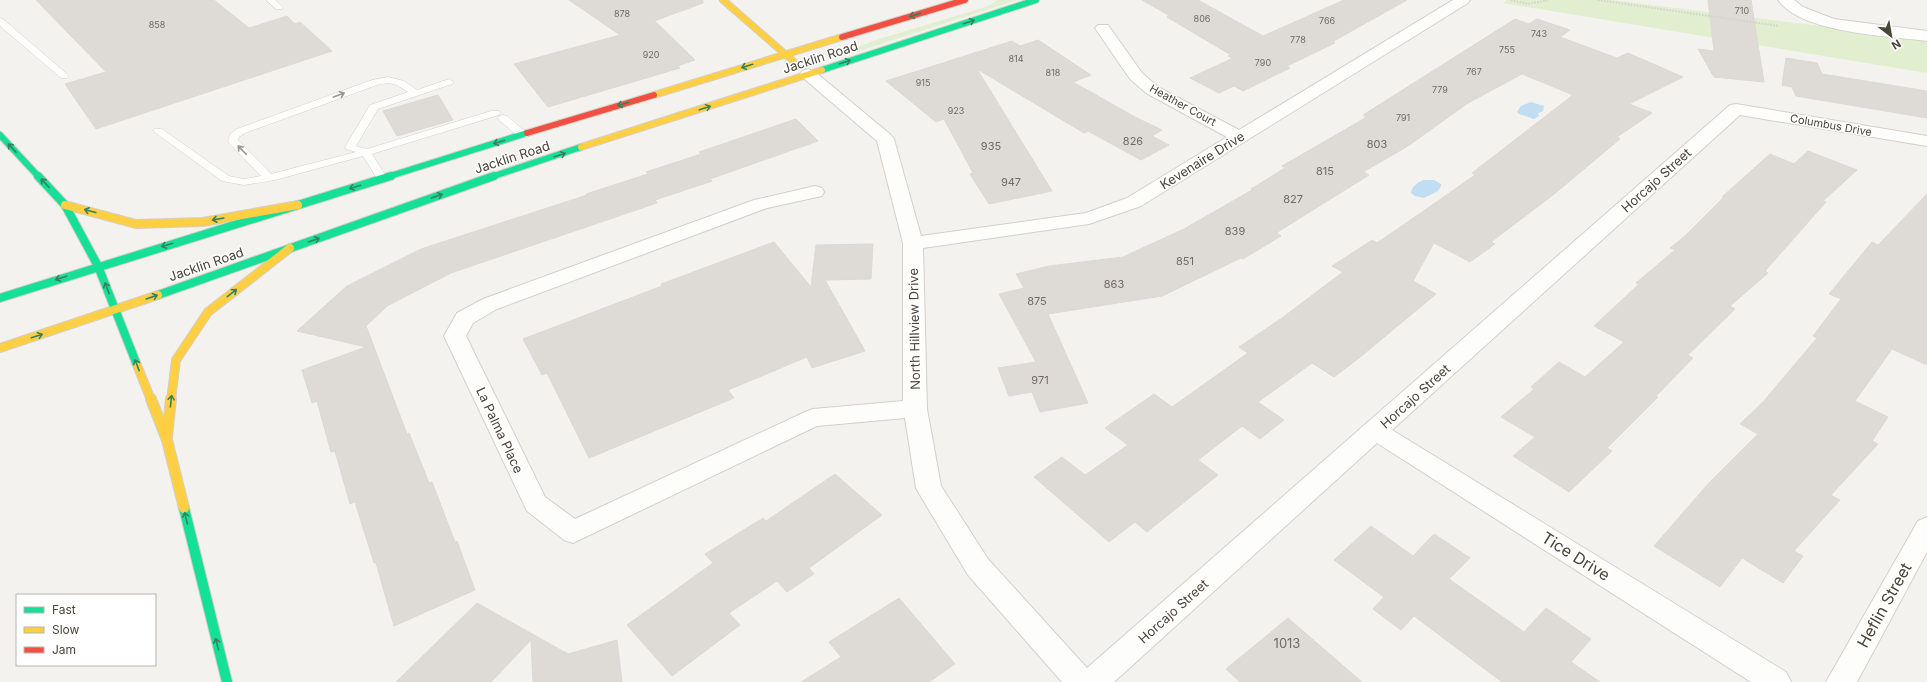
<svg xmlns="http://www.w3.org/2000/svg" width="1927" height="682" font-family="Inter,sans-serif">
	<rect width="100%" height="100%" fill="#f4f2ee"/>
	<g fill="#e1eecf">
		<path d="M998 0H1017L838 58 839 54 879 39 986 7Z"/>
		<path d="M1507 0H1612L1820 26 1927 42V73L1503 3Z"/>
	</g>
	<g fill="#c0ddf1">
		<path d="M1531 102 1544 106 1543 111 1538 113 1539 116 1534 119 1519 114 1517 112 1521 106Z"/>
		<path d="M1423 180H1434L1441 184V186L1438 191 1424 198 1415 196 1411 193C1412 186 1417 183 1423 180Z"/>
	</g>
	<g fill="#dedbd6" stroke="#dcd9d4">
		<path d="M36 0H214L249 28 287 16 295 24 300 22 332 51 96 129 65 84 106 72Z"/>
		<path d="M569 0H703V3L654 21 659 25 695 60 677 66 680 68 548 107 514 64 620 35Z"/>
		<path d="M1142 0H1198L1263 36 1344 0H1407L1332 42 1335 43 1287 66 1290 68 1243 91 1234 86 1219 93 1190 78 1233 58 1228 56 1231 55 1167 17 1170 16Z"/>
		<path d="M1708 0H1751L1764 82 1714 77 1698 49 1714 51Z"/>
		<path d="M1515 19 1529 24 1537 19 1570 30 1560 37 1617 58 1628 53 1683 77 1629 104 1652 113 1617 137 1620 139 1553 195 1491 242 1495 244 1470 262 1434 243 1413 281 1436 294 1359 358 1334 377 1312 363 1258 402 1284 420 1260 439 1242 426 1198 460 1218 475 1147 532 1135 522 1109 542 1034 477 1062 457 1085 475 1128 445 1105 428 1154 394 1172 407 1248 353 1239 347 1282 318 1343 272 1332 266 1372 240 1377 243 1438 201 1475 175 1472 173 1573 95 1522 74 1468 103 1408 146 1363 172 1369 175 1276 233 1281 236 1243 259 1241 258 1162 296 1048 314 1088 403 1040 412 1032 392 1009 396 998 368 1036 362 999 294 1024 288 1016 274 1049 266 1123 257 1184 229 1252 190 1251 189 1285 168 1282 166 1367 117 1363 115Z"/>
		<path d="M1038 40 1091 75 1073 82 1135 117 1162 130 1152 136 1169 145 1141 160 1088 131 1084 133 977 69 1052 191 989 204 970 174 973 173 944 119 936 122 886 81 1012 41 1020 46Z"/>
		<path d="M1786 58 1817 63 1822 74 1927 91V118L1796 96 1792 87 1782 85Z"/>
		<path d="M438 95 453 120 397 136 383 111Z"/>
		<path d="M796 119 818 141 710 179 712 181 655 200 657 203 451 273 387 306 366 326 407 434 409 433 429 483 432 482 455 542 457 541 475 590 394 626 376 563H374L355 502 350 504 335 451 331 452 317 401 312 403 302 370 366 347 297 331 347 286 421 249 587 195 586 194 648 174 646 172 701 154 699 152Z"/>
		<path d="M1808 151 1857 170 1823 201 1826 202 1765 271 1768 273 1730 306 1735 309 1688 355 1693 358 1656 396 1658 397 1607 448 1612 451 1569 492 1513 456 1535 437 1501 417 1534 389 1531 387 1559 362 1585 377 1624 342 1594 326 1639 284 1636 283 1675 250 1670 248 1685 236 1724 197H1722L1770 154 1794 164Z"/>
		<path d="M1927 194V365L1892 349 1855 401 1888 417 1872 441 1878 444 1831 495 1840 500 1794 551 1803 556 1783 583 1742 558 1720 587 1654 546 1708 484 1758 434 1740 424 1763 402 1817 338 1813 336 1841 299 1829 294 1872 242 1878 245Z"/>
		<path d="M774 242 811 287 816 245 873 244 871 279 825 280 865 351 812 368 807 357 728 390 734 398 589 458 547 373 542 375 523 339 662 286 661 284Z"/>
		<path d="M835 474 882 515 809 568 814 574 787 592 777 581 729 613 740 625 672 676 627 625 713 563 705 554 763 518 766 521Z"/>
		<path d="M1371 526 1413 556 1434 534 1470 558 1449 579 1524 632 1546 608 1591 639 1571 662 1600 682H1502L1414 616 1401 630 1373 609 1384 597 1334 560Z"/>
		<path d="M899 598 955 664 929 682H801L841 657 829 642Z"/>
		<path d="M477 603 568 654 617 640 622 682H533L531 640 491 682H396Z"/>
		<path d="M1288 618 1362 682H1240L1226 669Z"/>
	</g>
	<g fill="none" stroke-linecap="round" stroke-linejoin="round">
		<g stroke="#d2d0cb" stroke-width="1">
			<g id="lane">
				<path d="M266 0H275L283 7 282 9H276Z"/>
				<path d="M0 18 3 19 67 74 69 76 67 78H61L0 26Z"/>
				<path d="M388 77 404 81 417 90 449 79 454 82 452 84 378 109 356 146 367 149 491 111H499L500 113 499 115 372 154 387 178 382 181 378 180 363 156 275 180 244 185 222 181 153 131 154 129H162L229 176 244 179 261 176 229 143 228 141 230 134 237 129 372 80ZM388 83 397 85 408 92 370 105 345 147 346 149 356 152 271 174 238 140 239 137 245 133 377 85Z"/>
				<path d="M503 115 507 116 527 133 528 135 527 137H519L499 120 498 118 499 116Z"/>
			</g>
		</g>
		<g stroke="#d2d0cb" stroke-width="2">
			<g id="street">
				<path d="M1453 0H1470L1468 3 1141 206 1089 224 923 248 927 409 941 486 988 559 1087 668 1730 105 1736 104 1927 136V146L1740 115 1392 430 1786 672 1791 682H1751L1377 443 1114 682H1062L968 575 920 495 916 488 905 418 817 426 573 543 564 540 527 511 444 336 457 313 483 299 754 200 815 186 822 188 824 192 822 196 767 208 497 309 473 323 466 336 545 497 575 519 805 412 813 409 903 401V243L877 141 802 77 800 74 802 71 808 69 814 71 891 135 894 139 921 236 1086 213 1127 198 1227 137 1146 93 1130 79 1095 28 1098 25H1108L1142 73 1158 87 1239 130Z"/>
				<path d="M1778 0H1794L1803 7 1834 19 1927 31V41C1889 36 1801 33 1778 0Z"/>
				<path d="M1927 517V552L1857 682H1826L1918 521Z"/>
			</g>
		</g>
		<g stroke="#d3cfc5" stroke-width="8">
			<g id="fast-far2">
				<path d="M822 70 1036 0"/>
				<path d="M0 135 39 177"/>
				<path d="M387 177 527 133"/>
				<path d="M491 177 581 147"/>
			</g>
		</g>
		<g stroke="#d3cfc5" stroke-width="10">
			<g id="fast-far1">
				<path d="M38 176 65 205 98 266 137 365"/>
				<path d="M158 295 494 176"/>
				<path d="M0 298 391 176"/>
			</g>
		</g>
		<g stroke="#d3cfc5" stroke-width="12">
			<path id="fast" d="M184 508 227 682"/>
		</g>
		<g stroke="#d3cfc5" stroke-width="8">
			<g id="slow-far2">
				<path d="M723 0 793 61"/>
				<path d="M654 95 842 37"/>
				<path d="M581 147 822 70"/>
			</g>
		</g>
		<g stroke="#d3cfc5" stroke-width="10">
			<g id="slow-far1">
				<path d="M65 205 136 224 203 222 298 205"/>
				<path d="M0 348 158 295"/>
				<path d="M137 365 151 400"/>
				<path d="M171 400 176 360 208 312 290 248"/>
			</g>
		</g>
		<g stroke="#d3cfc5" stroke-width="12">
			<g id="slow">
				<path d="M151 399 167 440 184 508"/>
				<path d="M167 437 171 399"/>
			</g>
		</g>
		<g stroke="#d3cfc5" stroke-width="8">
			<g id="jam">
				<path d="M842 37 965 0"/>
				<path d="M527 133 654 95"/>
			</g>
		</g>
		<g stroke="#d3d2cc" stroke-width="2" stroke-dasharray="1.5 1.5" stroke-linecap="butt">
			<path d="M1511 0 1528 4 1549 0"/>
			<path d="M1598 0 1779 26"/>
		</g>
		<use href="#lane" fill="#fdfdfc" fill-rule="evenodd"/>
		<use href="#street" fill="#fdfdfc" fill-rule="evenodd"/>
		<use href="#fast-far2" stroke="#16e098" stroke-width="6"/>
		<use href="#fast-far1" stroke="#16e098" stroke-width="8"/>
		<use href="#fast" stroke="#16e098" stroke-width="10"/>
		<use href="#slow-far2" stroke="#ffcf43" stroke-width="6"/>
		<use href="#slow-far1" stroke="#ffcf43" stroke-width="8"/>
		<use href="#slow" stroke="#ffcf43" stroke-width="10"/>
		<use href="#jam" stroke="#f24e42" stroke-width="6"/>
	</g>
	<defs><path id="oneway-shaft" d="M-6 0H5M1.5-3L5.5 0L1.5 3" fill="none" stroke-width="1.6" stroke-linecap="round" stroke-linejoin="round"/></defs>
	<g stroke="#36825f">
		<use href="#oneway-shaft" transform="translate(915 15) rotate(163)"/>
		<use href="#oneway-shaft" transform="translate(969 22) rotate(-18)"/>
		<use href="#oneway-shaft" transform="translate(845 62) rotate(-18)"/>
		<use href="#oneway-shaft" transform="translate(747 66) rotate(163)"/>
		<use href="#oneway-shaft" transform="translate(623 104) rotate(163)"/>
		<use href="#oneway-shaft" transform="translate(705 108) rotate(-18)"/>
		<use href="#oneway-shaft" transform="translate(499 142) rotate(163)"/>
		<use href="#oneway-shaft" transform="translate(12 148) rotate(-133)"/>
		<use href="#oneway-shaft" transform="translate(560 155) rotate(-18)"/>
		<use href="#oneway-shaft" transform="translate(45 183) rotate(-133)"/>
		<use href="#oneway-shaft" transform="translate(355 187) rotate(163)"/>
		<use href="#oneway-shaft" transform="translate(437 196) rotate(-19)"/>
		<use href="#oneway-shaft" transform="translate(90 211) rotate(-165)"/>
		<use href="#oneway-shaft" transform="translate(218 219) rotate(170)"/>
		<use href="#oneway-shaft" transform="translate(314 240) rotate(-19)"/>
		<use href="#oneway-shaft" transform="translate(167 245) rotate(163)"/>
		<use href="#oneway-shaft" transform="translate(61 278) rotate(162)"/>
		<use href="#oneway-shaft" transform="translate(107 288) rotate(-111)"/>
		<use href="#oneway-shaft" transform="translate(232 293) rotate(-38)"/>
		<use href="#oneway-shaft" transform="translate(152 297) rotate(-19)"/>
		<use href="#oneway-shaft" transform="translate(37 336) rotate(-18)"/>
		<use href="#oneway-shaft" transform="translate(137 365) rotate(-111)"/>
		<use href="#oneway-shaft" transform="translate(171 401) rotate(-84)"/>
		<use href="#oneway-shaft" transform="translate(186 518) rotate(-104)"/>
		<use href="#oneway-shaft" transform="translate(217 644) rotate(-104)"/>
	</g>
	<g stroke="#9b9791">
		<use href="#oneway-shaft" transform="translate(339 95) rotate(-20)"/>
		<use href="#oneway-shaft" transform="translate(242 150) rotate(-134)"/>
	</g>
	<g text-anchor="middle" stroke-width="3" stroke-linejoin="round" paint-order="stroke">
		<g font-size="9" fill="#706a61">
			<text x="1742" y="14">710</text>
			<text x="622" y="17">878</text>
			<text x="1202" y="22">806</text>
			<text x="1327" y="24">766</text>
			<text x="157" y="28">858</text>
			<text x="1539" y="37">743</text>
			<text x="1298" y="43">778</text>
			<text x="1507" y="53">755</text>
			<text x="651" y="58">920</text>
			<text x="1016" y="62">814</text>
			<text x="1263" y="66">790</text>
			<text x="1474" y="75">767</text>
			<text x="1053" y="76">818</text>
			<text x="923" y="86">915</text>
			<text x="1440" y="93">779</text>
			<text x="956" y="114">923</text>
			<text x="1403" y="121">791</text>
		</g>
		<g font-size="11" fill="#4b4439" stroke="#fff">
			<text transform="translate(1183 105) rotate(29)" y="4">Heather Court</text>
			<text transform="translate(1831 125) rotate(10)" y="4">Columbus Drive</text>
		</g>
		<g font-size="11" fill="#706a61">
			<text x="1133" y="145">826</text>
			<text x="1377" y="148">803</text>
			<text x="991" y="150">935</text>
			<text x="1325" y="175">815</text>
			<text x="1011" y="186">947</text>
			<text x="1293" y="203">827</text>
			<text x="1235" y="235">839</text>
			<text x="1185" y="265">851</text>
			<text x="1114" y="288">863</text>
			<text x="1037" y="305">875</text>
			<text x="1040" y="384">971</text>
		</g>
		<g font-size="13" fill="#4b4439" stroke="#fff">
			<text transform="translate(820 57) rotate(-18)" y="5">Jacklin Road</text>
			<text transform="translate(512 157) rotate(-18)" y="5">Jacklin Road</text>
			<text transform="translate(1202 160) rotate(-32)" y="5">Kevenaire Drive</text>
			<text transform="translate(1656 180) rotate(-42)" y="5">Horcajo Street</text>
			<text transform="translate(206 264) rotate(-19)" y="5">Jacklin Road</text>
			<text transform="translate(914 329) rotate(-91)" y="5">North Hillview Drive</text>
			<text transform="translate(1415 396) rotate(-42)" y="5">Horcajo Street</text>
			<text transform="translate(500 430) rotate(65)" y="5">La Palma Place</text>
			<text transform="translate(1173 611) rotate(-42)" y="5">Horcajo Street</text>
		</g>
		<g font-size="13" fill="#706a61">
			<text x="1287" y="648">1013</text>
		</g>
		<g font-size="16" fill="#4b4439" stroke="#fff">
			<text transform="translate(1576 556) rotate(32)" y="6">Tice Drive</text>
			<text transform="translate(1884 605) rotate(-61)" y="6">Heflin Street</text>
		</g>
	</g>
	<rect x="16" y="594" width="140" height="72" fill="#ffffff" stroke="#b7b4b0"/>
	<rect x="24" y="607" width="20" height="6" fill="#16e098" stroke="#b7b4b0"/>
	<text x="52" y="614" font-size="12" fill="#4b4439">Fast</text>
	<rect x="24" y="627" width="20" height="6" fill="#ffcf43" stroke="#b7b4b0"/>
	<text x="52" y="634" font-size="12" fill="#4b4439">Slow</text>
	<rect x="24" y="647" width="20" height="6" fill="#f24e42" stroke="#b7b4b0"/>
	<text x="52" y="654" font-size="12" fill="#4b4439">Jam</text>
	<g transform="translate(1891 36) rotate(149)" stroke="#ffffff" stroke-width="3" paint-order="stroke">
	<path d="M0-3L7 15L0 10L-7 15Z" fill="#4b4439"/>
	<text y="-6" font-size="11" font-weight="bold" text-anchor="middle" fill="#4b4439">N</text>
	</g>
</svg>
